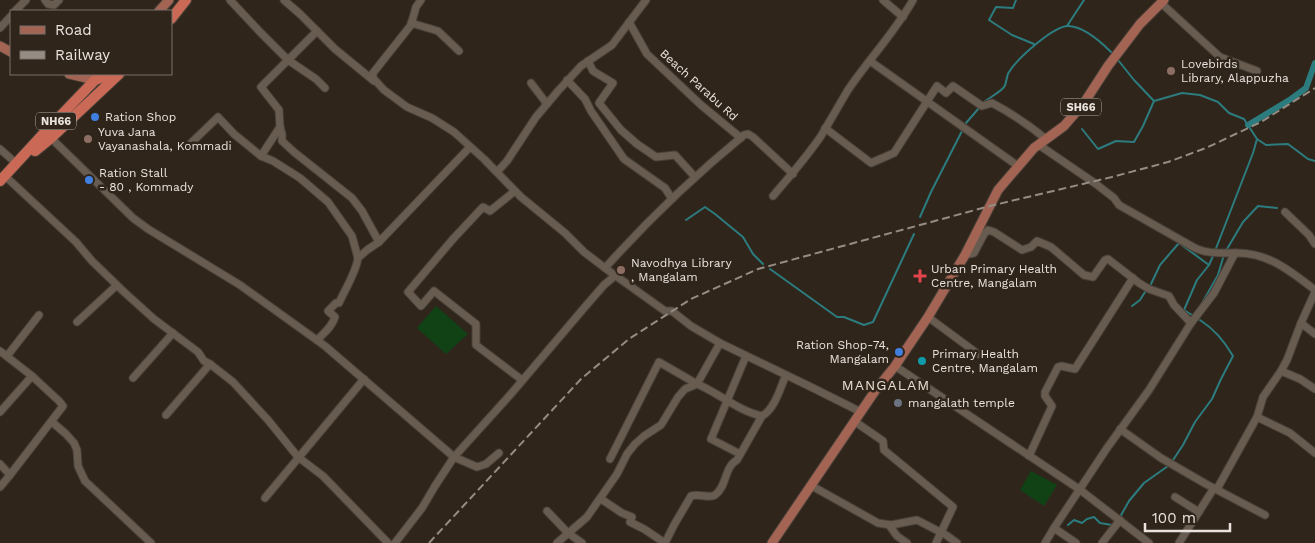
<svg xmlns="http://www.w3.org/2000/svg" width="1315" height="543" font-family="'Work Sans',sans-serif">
	<rect width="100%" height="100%" fill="#2f251b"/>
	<g fill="#104216">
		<path d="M436 306 468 334 446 354 417 328Z"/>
		<path d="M1031 471 1057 485 1044 506 1020 490Z"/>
	</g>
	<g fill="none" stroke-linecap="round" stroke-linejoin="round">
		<g stroke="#2c7c7f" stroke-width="2">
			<path d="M1016 0 1013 8 996 7 989 20 1012 35 1034 44"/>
			<path d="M1067 26 1084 0"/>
			<path d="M1118 60 1134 80 1154 101 1182 93 1200 95 1218 102 1229 113 1244 119 1257 139 1266 145 1288 144 1308 159 1315 161"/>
			<path d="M983 103C987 99 1002 91 1004 87 1007 83 1006 76 1009 72 1017 59 1054 25 1069 26 1085 27 1101 42 1111 52"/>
			<path d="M966 123 979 108"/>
			<path d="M1082 129 1098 149 1116 141 1134 142 1143 126 1154 101"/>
			<path d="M920 217 931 192 962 131"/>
			<path d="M686 220 705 207 715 214 743 237 753 254 763 264"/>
			<path d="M1227 249 1243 222 1258 206 1277 208"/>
			<path d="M1215 251 1253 153 1257 139"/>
			<path d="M770 269 837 317H844L864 325 873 322 914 234"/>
			<path d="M1151 284 1160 265 1179 243 1209 265"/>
			<path d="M1201 305 1218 275 1223 258"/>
			<path d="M1132 306 1140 300 1145 292"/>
			<path d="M1192 315 1184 310 1197 280 1209 265 1213 256"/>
			<path d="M1173 460 1183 445 1195 422 1212 399 1221 379 1233 356C1225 342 1214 329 1200 320"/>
			<path d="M1120 517 1129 501 1144 483 1168 466"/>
			<path d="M1068 525 1074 520 1082 523 1087 519 1094 517 1100 523 1112 525"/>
		</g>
		<path stroke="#2c7c7f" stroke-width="6" d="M1248 125 1291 99 1306 88 1315 63"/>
		<g stroke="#494139" stroke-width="9">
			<g id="minor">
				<path d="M45 0 48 4 54 5 59 0"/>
				<path d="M230 0 260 32 288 60 316 79 325 88"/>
				<path d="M284 0 300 14 335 49 374 81"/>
				<path d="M421 0 416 7 411 25 373 73V78L384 90 407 107 432 118 454 132 484 159 521 197 565 233 584 252 609 271 665 311H672L691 326 720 343 813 388 861 412"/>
				<path d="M883 0 903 17"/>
				<path d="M1161 3 1220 57 1257 71"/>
				<path d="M15 11 26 0"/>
				<path d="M629 22 647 54 701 105 741 138"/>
				<path d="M411 23 438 31 459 51"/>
				<path d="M0 28 11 16"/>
				<path d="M317 31 261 87 279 110 280 127 282 134V141L294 152 352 198 362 211 379 242"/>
				<path d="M588 61 593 71 613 83 599 103 621 130 637 144 656 157 675 155 695 177"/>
				<path d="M870 61 1018 166"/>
				<path d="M567 80 585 99 591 111 624 159 665 188 672 199"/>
				<path d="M531 83 547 104"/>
				<path d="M280 127 261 156 273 161 300 178 328 202 352 236 358 258"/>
				<path d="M825 128 871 163 894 153 937 86 946 93 953 86 982 106 992 103C1011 113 1029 125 1046 139"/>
				<path d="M51 138 133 218 148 229 240 285 325 346 454 457 477 467 486 464 499 453"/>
				<path d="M1039 145 1096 184 1114 198 1119 205 1193 247C1206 254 1220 253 1235 253"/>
				<path d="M188 146 218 117 234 134 261 156"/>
				<path d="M0 149 17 164"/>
				<path d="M497 172 507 161 536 117 558 91 581 66 612 45 646 0"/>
				<path d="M5 176 76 242 92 261 123 291 154 319 198 352 204 361 210 364 233 382 268 420 298 457 323 476 388 543"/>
				<path d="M515 191 490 211 483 207 453 239 408 292 421 306 434 291 476 324V345L522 380"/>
				<path d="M773 196C790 176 806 158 821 136 830 121 839 105 848 90 869 59 895 32 913 0"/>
				<path d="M1285 212 1309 235 1315 244"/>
				<path d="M965 255 974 253 984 234 988 230 994 232 1022 250 1031 247 1037 241 1051 247 1084 275 1093 277 1105 260 1108 259 1139 283 1149 289 1169 296 1174 305 1191 323"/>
				<path d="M605 268C648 220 694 176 744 135L748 134 753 137 793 174"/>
				<path d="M1315 292 1301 323 1315 334"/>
				<path d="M928 317 978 354"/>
				<path d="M77 322 116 286"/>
				<path d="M317 340C324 333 332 327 335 317L328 311 336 303H339C345 289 356 273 358 258L367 250 379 242 470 147"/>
				<path d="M0 351 32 376 0 412"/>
				<path d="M7 356 39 315"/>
				<path d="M895 366 1079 489 1149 543"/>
				<path d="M1281 371 1300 379 1315 389"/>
				<path d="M133 378 173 333"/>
				<path d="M166 415 210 364"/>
				<path d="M1257 417 1290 433 1315 453"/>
				<path d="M854 421 883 441 884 450 953 507 936 543"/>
				<path d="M52 422 66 434 74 443 77 450 78 466 85 481 151 543"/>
				<path d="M1120 429 1161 458 1206 484 1265 515"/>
				<path d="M740 454 711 439 746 356"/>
				<path d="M1029 456 1052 406 1045 396V392L1058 367 1061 366 1075 369 1133 278"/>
				<path d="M610 459 659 362 697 384 720 343"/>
				<path d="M0 464 10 475 0 487"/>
				<path d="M10 475 63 406 59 401 32 376"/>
				<path d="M812 486 878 523 891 525 917 520 946 535 957 543"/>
				<path d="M1217 489 1257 417 1263 397 1281 371 1287 360 1301 323"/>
				<path d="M1175 497 1199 512"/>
				<path d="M265 498 364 379"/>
				<path d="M601 499 622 513 632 517 630 522 644 529 665 543"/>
				<path d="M547 511 568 533 582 543"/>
				<path d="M889 525 897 536 907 543"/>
				<path d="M395 543 422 508 435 486 454 457 510 395 584 308 604 285 616 275"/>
				<path d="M557 543 587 517 617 474 627 454 635 444 644 436 661 425 678 397 685 389 697 384C719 393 738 411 762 416 775 409 780 388 786 375"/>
				<path d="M665 543 674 525 691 496C699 493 709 499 715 495 727 487 724 467 737 460L762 416"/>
				<path d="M1045 543 1054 528"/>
				<path d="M1076 543 1054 528 1107 448 1149 390 1191 323 1214 293 1235 253C1268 252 1290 271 1315 290"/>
				<path d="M1102 543 1120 520"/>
				<path d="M1179 543 1214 488"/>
			</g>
		</g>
		<g stroke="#494139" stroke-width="11">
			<g id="major">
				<path d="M159 11 169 0"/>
				<path d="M0 46 11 52"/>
				<path d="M69 74 95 80 98 78"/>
				<path d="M772 543 875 391 895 366 928 317 965 255 998 190 1034 148 1064 126 1084 103 1108 66 1140 24 1164 0"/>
			</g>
		</g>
		<g stroke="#494139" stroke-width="12">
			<g id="highway">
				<path d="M171 19 186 0"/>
				<path d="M35 151 51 138 119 74"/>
				<path d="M0 181 45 132 95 80 107 76 109 74"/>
			</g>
		</g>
		<use href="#minor" stroke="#685c51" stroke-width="7"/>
		<use href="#major" stroke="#a36454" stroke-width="9"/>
		<use href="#highway" stroke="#ca6a56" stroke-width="10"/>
		<path stroke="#958c84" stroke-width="2" stroke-dasharray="8 4" stroke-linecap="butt" d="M429 543 581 379 629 339 691 299 758 269 990 206 1112 177 1168 162 1206 148 1261 122 1315 88"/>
	</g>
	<g fill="#8d6e63" stroke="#2f251b" stroke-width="2">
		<circle cx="1171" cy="71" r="5"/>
		<circle cx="88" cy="139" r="5"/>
		<circle cx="621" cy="270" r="5"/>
	</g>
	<g fill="#3f7fe0" stroke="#2f251b" stroke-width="2">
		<circle cx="95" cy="117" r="5"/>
		<circle cx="89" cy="180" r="5"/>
		<circle cx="899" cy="352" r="5"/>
	</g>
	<path fill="#e0444e" stroke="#2f251b" stroke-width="2" d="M917.5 268.5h5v5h5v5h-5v5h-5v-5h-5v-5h5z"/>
	<circle fill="#0f9aa8" stroke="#2f251b" stroke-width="2" cx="922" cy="361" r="5"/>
	<circle fill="#6b7280" stroke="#2f251b" stroke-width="2" cx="898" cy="403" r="5"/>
	<g text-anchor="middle" stroke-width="5" stroke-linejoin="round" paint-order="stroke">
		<g fill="#2f251b" stroke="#b2aaa3" stroke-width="1">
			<rect x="1061" y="98.5" width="40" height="17" rx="4"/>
			<rect x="36" y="112.5" width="40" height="17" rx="4"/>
		</g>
		<g font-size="11" font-weight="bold" fill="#eae3dd">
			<text x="1081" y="111">SH66</text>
			<text x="56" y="125">NH66</text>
		</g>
		<g font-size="12" fill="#eae3dd" stroke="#2f251b" text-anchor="start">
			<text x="1181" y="68">Lovebirds<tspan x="1181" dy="14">Library, Alappuzha</tspan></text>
			<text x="105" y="121">Ration Shop</text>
			<text x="98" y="136">Yuva Jana<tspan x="98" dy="14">Vayanashala, Kommadi</tspan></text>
			<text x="99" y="177">Ration Stall<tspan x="99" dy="14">- 80 , Kommady</tspan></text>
			<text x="631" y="267">Navodhya Library<tspan x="631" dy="14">, Mangalam</tspan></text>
			<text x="931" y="273">Urban Primary Health<tspan x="931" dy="14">Centre, Mangalam</tspan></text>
			<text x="889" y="349" text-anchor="end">Ration Shop-74,<tspan x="889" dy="14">Mangalam</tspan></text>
			<text x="932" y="358">Primary Health<tspan x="932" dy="14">Centre, Mangalam</tspan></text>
			<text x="908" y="407">mangalath temple</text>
		</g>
		<g font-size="12" fill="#eae3dd" stroke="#2f251b">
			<text transform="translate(699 85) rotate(42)" y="4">Beach Parabu Rd</text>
		</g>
		<g font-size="14" letter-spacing="1" fill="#ecdfd2" stroke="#2f251b">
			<text x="886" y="390">MANGALAM</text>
		</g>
	</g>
	<rect x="10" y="10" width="162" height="65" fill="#2f251b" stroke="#7a7169"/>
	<rect x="20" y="26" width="25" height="8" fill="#a36454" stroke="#7a7169"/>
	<text x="55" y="35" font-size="15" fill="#eae3dd">Road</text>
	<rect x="20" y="51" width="25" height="8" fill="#958c84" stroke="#7a7169"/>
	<text x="55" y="60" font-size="15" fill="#eae3dd">Railway</text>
	<path d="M1145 523v8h85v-8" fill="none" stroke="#eae3dd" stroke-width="2.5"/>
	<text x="1152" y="523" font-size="15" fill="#eae3dd" stroke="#2f251b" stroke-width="4" paint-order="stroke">100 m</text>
</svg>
